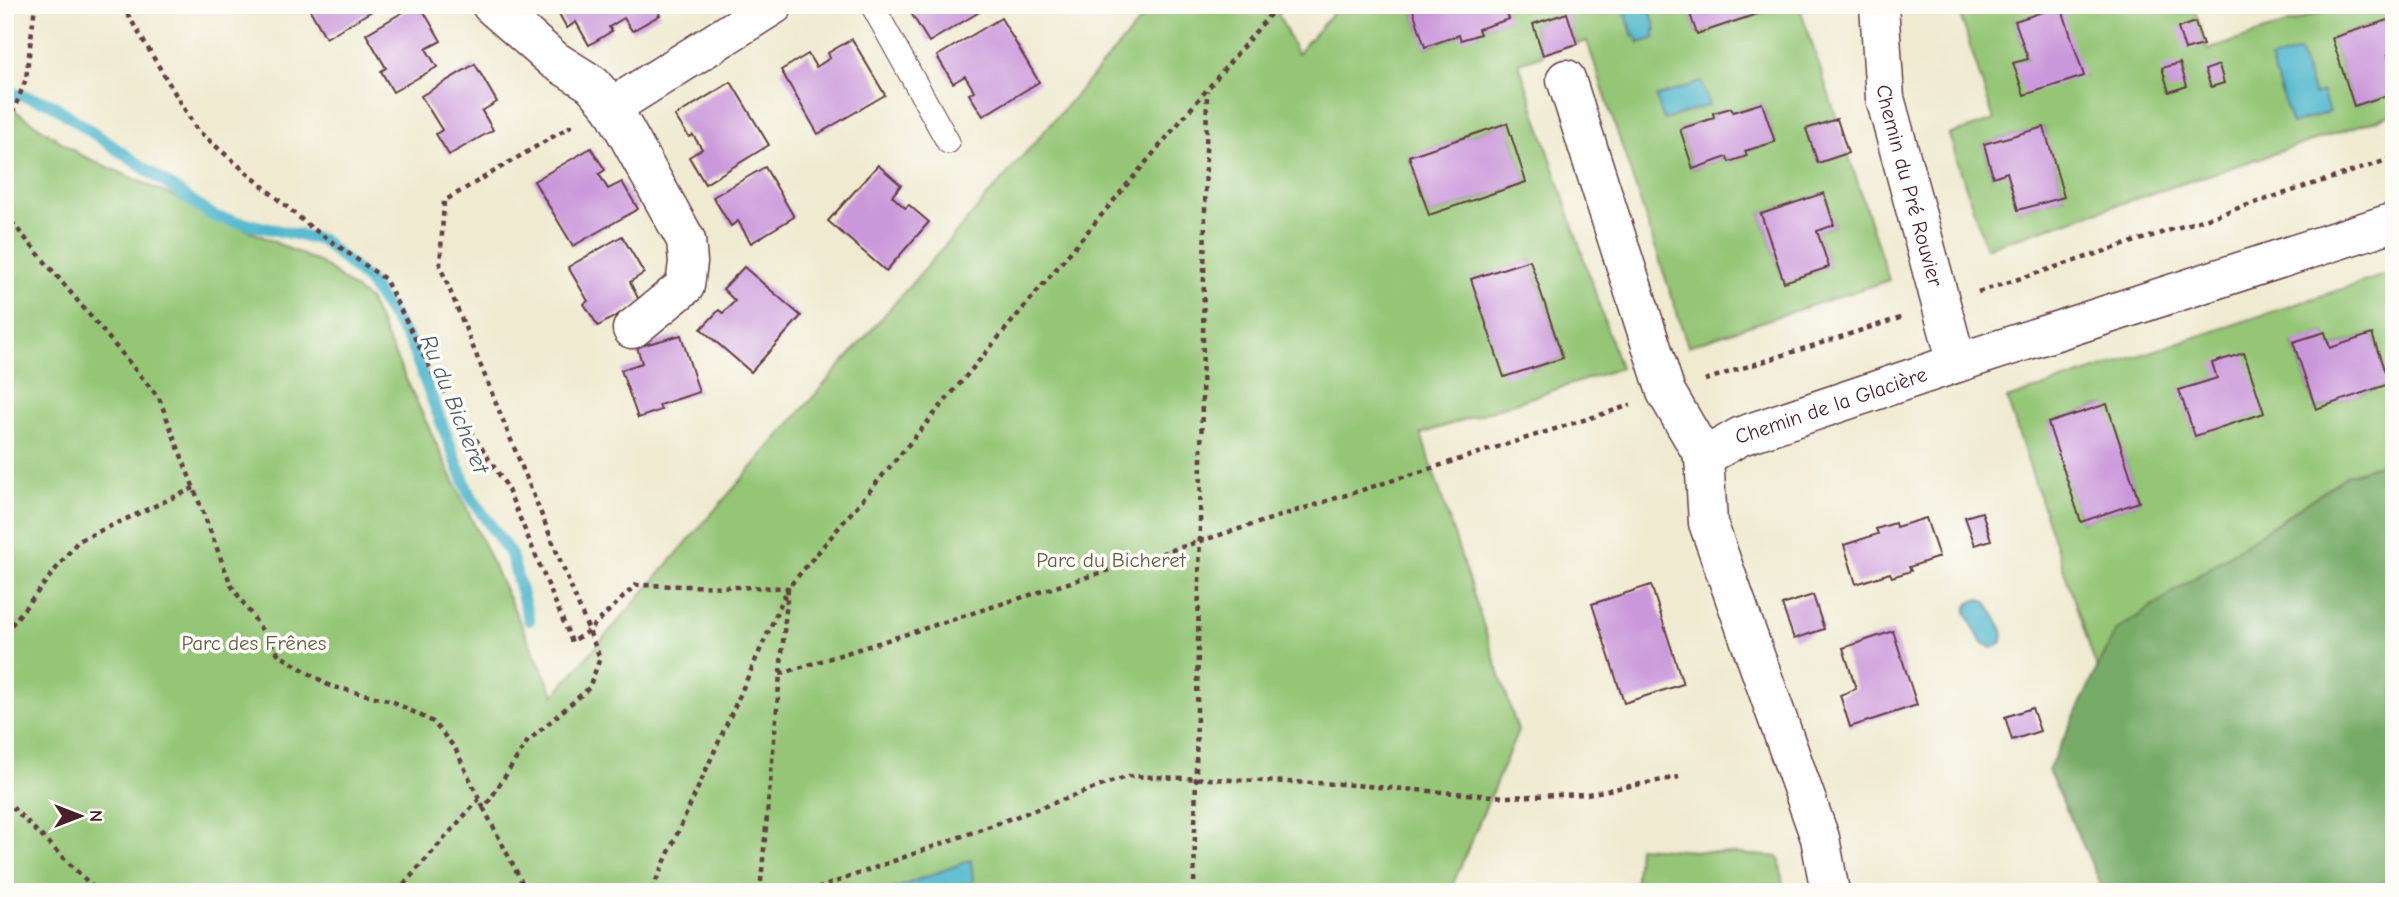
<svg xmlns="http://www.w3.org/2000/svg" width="2399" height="897" font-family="'Comic Neue',sans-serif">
	<rect width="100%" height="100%" fill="#fdfcf7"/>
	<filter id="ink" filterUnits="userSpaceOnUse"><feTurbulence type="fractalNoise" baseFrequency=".0143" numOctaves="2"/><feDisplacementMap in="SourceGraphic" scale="14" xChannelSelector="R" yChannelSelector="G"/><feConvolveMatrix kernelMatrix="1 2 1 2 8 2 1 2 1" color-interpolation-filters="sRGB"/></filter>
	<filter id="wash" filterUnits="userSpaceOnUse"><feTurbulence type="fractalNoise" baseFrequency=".00686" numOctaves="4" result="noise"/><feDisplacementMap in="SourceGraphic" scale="28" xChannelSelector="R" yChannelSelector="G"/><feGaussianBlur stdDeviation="1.57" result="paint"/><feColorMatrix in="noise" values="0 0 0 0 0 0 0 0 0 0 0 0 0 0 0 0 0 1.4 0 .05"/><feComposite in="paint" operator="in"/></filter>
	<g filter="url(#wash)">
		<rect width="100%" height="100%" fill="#efead0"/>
		<g fill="#94c676" stroke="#6f7250" stroke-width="2" fill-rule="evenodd">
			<path d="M1154 5H1274L1297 54 1340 5H1418L1412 8 1426 47 1459 35 1479 34 1478 29 1508 19 1504 5H1623L1633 37 1637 36 1639 43 1656 29 1648 5H1687L1697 34 1763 12 1761 5H1799L1837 119 1807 129 1818 162 1848 153 1889 280 1688 346 1587 41 1577 44 1567 14 1533 24 1543 55 1519 63 1620 368 1421 434 1518 731 1452 886V892H5V104L81 155 321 263 369 300 554 695ZM1762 103 1775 141 1745 151 1746 156 1729 162 1727 157 1693 169 1680 129 1714 118 1713 113 1731 108 1733 112ZM1507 123 1526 182 1429 215 1409 156ZM1823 193 1834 225 1817 231 1829 267 1784 282 1761 214ZM1531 260 1563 358 1532 369 1472 279Z"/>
			<path d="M1957 5H2193L2208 50 2343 5H2394V18L2332 38 2354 106 2394 93V114L1986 248 1949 135 1994 120ZM2015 21 2083 76 2013 64 2028 59ZM2299 51 2314 95 2271 60ZM2044 127 2064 197 2018 210 2007 172 1992 176 1984 144Z"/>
			<path d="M2394 272V460L2348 475 2116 631 2097 669 2007 399ZM2325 332 2330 348 2372 334 2389 384 2316 409 2293 343ZM2217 378 2264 412 2195 436 2180 390ZM2106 404 2139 502 2081 522 2049 423Z"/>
			<path d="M1638 847 1779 857 1784 892H1635Z"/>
		</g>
		<path fill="#77ab67" stroke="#606549" stroke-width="2" d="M2394 460V892H2099L2100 882 2048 770 2116 631 2348 475Z"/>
		<g fill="#4eb6cc" stroke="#4c6a7c" stroke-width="2">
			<path d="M1623 5H1648L1656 30 1653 31 1655 38 1639 43 1637 37H1634Z"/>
			<path d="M2299 51 2314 95 2322 92 2329 112 2292 124 2270 60Z"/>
			<path d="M1701 82 1709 105 1664 120 1656 97Z"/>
			<path d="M1978 599 1987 602 2003 630 2002 642 1993 648 1981 642 1966 612 1968 604Z"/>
			<path d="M971 860 974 892H885Z"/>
		</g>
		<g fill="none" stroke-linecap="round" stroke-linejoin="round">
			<path stroke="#4eb6cc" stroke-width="12" d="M5 91 50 103 215 217 322 240 368 281 410 342 469 494 511 555 529 620"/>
		</g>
		<g id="blocks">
			<g fill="#ca98da">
				<path d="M307 5H382L326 38Z"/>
				<path d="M415 5H420L441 41 426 49 437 67 393 92 381 71 386 68 366 34Z"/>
				<path d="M554 5H655L660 15 632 31 624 18 609 27 612 31 589 45 576 22 567 28Z"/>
				<path d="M906 5H977L981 11 929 42Z"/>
				<path d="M1418 5H1504L1509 19 1478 29 1480 34 1461 40 1459 35 1425 47 1412 7Z"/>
				<path d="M1687 5H1761L1763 12 1697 34Z"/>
				<path d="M2061 6 2084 76 2024 95 2013 63 2028 59 2015 21Z"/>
				<path d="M1567 13 1577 44 1543 55 1533 24Z"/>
				<path d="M1001 18 1039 82 983 116 969 94 974 91 965 76 953 83 937 56Z"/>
				<path d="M2394 18V53L2388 55 2394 72V93L2354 106 2332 38Z"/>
				<path d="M2195 22 2203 45 2185 50 2178 28Z"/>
				<path d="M852 39 885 95 818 134 781 70 808 54 816 67 830 58 828 53Z"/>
				<path d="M2180 63 2187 86 2169 92 2162 68Z"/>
				<path d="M475 64 497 102 482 111 493 130 449 155 436 134 442 130 421 96Z"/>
				<path d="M2219 65 2224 83 2211 87 2205 70Z"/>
				<path d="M731 82 769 145 705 184 689 157 702 149 693 135 689 137 675 116Z"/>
				<path d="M1762 103 1775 142 1745 151 1747 156 1729 162 1727 157 1693 169 1680 129 1714 118 1713 113 1731 108 1733 112Z"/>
				<path d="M1837 119 1848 153 1818 163 1806 129Z"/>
				<path d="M1507 123 1526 182 1429 215 1409 156Z"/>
				<path d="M2044 127 2064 197 2018 210 2007 172 1993 177 1984 144Z"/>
				<path d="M591 148 605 170 599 174 608 189 622 182 638 209 573 246 534 181Z"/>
				<path d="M878 165 901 185 892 196 905 208 909 205 929 222 886 271 828 221Z"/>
				<path d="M765 167 794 217 751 243 738 221 731 226 713 197Z"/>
				<path d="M1824 193 1834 225 1817 231 1829 267 1784 282 1761 214Z"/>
				<path d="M622 236 644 273 630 282 640 302 598 326 584 304 588 301 568 267Z"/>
				<path d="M1530 260 1563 358 1504 377 1471 279Z"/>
				<path d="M744 267 801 316 751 372 701 329 719 310 723 313 735 301 723 289Z"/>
				<path d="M2325 332 2330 348 2372 334 2389 384 2316 409 2293 342Z"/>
				<path d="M681 335 699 392 659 405 661 410 638 418 621 370 642 363 637 347Z"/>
				<path d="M2244 353 2264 413 2195 436 2179 390 2217 378 2212 363Z"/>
				<path d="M2107 404 2139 502 2081 522 2048 423Z"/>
				<path d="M1982 512 1991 540 1975 545 1965 517Z"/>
				<path d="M1926 518 1939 557 1909 567 1911 571 1892 577 1890 573 1856 584 1844 545 1878 534 1876 529 1895 523 1896 527Z"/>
				<path d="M1651 585 1683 684 1624 703 1592 604Z"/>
				<path d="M1813 595 1824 629 1794 639 1782 605Z"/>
				<path d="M1893 631 1917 705 1850 727 1840 695 1856 689 1843 648Z"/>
				<path d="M2032 708 2040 731 2012 740 2005 717Z"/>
			</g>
		</g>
	</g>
	<g filter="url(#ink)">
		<use href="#blocks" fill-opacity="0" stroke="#633d44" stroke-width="2"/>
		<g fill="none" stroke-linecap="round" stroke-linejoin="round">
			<g stroke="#633d44" stroke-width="25">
				<path id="lane" d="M872 5 948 142"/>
			</g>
			<g stroke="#633d44" stroke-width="41">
				<g id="street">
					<path d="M491 5 554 60 592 84 612 107 686 240 688 262 685 286 632 329"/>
					<path id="s1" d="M1879 5 1885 98 1957 363"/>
					<path d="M1566 79 1666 392 1704 457"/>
					<path d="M612 107 774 5"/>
					<path id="s2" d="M1830 892 1820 838 1708 523 1704 457 1741 436 1957 363 2394 222"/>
				</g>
			</g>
			<g stroke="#633d44" stroke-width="4.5" stroke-dasharray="5 5" stroke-linecap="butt">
				<path d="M122 5 197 130 308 225 385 279 433 374 506 485 572 642 588 631 636 585 788 588 651 892"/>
				<path d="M5 132 26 79 35 5"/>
				<path d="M5 214 159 398 231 585 279 655 330 686 392 701 433 722 455 748 484 809"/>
				<path d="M1978 292 2394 158"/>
				<path d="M1705 380 1903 317"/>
				<path d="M5 633 78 541 194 488"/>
				<path d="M780 674 1631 405"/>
				<path d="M5 800 98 892"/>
				<path d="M397 892 479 799"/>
				<path d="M527 892 484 809 527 742 589 688 600 658 440 266 444 201 576 123"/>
				<path d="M760 892 788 588 1278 5"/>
				<path d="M808 892 1128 776 1341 784 1505 797 1587 794 1679 777"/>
				<path d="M1194 892 1207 91"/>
			</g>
			<use href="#lane" stroke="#fff" stroke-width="23"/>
			<use href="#street" stroke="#fff" stroke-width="38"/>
		</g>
	</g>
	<g text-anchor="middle" stroke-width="7" stroke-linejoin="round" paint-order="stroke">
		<g font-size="21" fill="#4a1f2b" stroke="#fdfcf7">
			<text dy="7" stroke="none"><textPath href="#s1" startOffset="184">Chemin du Pré Rouvier</textPath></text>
			<text dy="7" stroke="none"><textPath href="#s2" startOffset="593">Chemin de la Glacière</textPath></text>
		</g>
		<g font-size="21" fill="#645945" stroke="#fdfcf7">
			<text x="1111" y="567">Parc du Bicheret</text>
			<text x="254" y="650">Parc des Frênes</text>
		</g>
		<g font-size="23" font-style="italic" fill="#4c5b6b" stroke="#fdfcf7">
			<text transform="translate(455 404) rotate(68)" y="8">Ru du Bicheret</text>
		</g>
	</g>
	<rect width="2399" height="897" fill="none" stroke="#fdfcf7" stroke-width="28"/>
	<g transform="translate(80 816) rotate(90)" stroke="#fdfcf7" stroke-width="5" paint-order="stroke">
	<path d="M0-5L12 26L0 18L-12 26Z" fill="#4a1f2b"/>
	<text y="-10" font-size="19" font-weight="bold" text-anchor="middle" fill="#4a1f2b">N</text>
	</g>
</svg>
